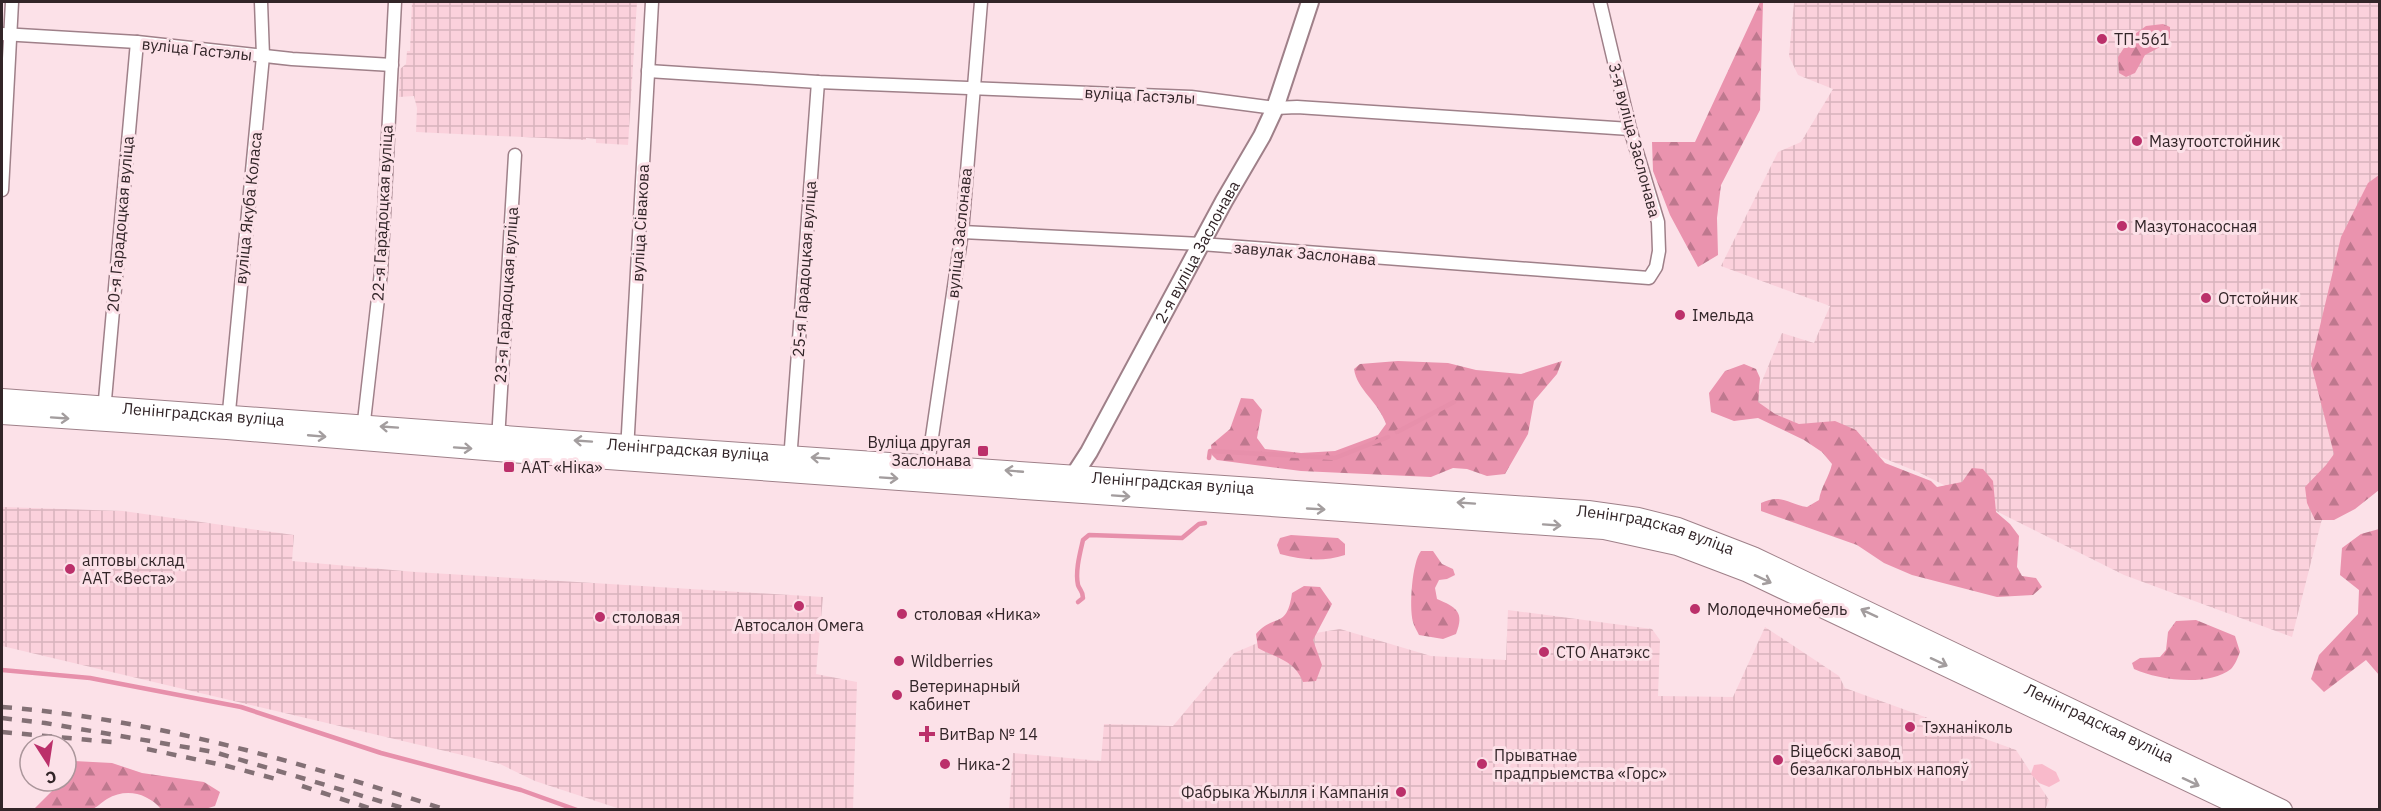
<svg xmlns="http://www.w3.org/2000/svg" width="2381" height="811" font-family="'IBM Plex Sans',sans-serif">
	<defs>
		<pattern id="industrial-grid" width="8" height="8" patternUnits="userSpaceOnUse" patternTransform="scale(1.5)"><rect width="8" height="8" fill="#fbd1dc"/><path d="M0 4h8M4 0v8" fill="none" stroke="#d8b3bd"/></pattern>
		<pattern id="forest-firs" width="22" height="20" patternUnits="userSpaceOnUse" patternTransform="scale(1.5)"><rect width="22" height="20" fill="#ea93ae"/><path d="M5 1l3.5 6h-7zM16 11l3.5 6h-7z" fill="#be788e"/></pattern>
	</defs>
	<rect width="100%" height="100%" fill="#fce1e8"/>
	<g fill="url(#industrial-grid)">
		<path d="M412 2H637L628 145 596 143V139L586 138V140L416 132 417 108 414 96 399 97 400 69 406 64 407 51H410Z"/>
		<path d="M1794 2H2379V383L2325 507 2292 637 2124 575 1918 472 1752 405 1782 333 1814 343 1830 306 1721 266 1778 152 1801 142 1833 89 1798 75 1789 56Z"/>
		<path d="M2 507 123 511 294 535 292 561 415 572 823 597 816 674 857 682 853 809H620L535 781 500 764 2 646Z"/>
		<path d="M1508 610 1652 629 1660 640 1658 696 1733 697 1765 627 1839 676 1845 688 2016 750 2049 800 2045 810H1009L1013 753 1101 761 1104 724 1173 726 1234 653 1260 642 1340 629 1431 656 1506 660Z"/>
	</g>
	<path fill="#f9bacb" d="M2042 764 2056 772 2060 781 2049 787 2039 783 2031 774 2034 765Z"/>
	<g fill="url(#forest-firs)">
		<path d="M1760 2H1763L1760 110 1721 185 1717 218 1718 255 1698 267 1670 215 1653 171 1652 142H1695Z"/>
		<path d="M2163 24 2170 27V38L2166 44 2145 55 2135 73 2126 77 2119 73 2118 57 2131 37 2146 26Z"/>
		<path d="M2379 175V490L2355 509 2334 520H2315L2307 503 2305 487 2326 465 2334 454 2311 364 2341 237 2368 183Z"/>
		<path d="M1398 361 1448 363 1476 370 1521 374 1562 361 1557 374 1534 401 1528 434 1505 474 1487 476 1467 469 1453 468 1431 477 1301 471 1217 460 1212 455 1211 445 1230 429 1241 398 1253 399 1262 410 1257 438 1265 449 1301 453 1335 451 1378 435 1386 424C1378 401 1357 390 1354 369L1360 364Z"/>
		<path d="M1744 364 1756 369 1760 378 1758 402 1775 414 1799 424 1835 421 1856 430 1885 463 1931 481 1937 487 1962 482 1972 468 1983 469 1993 481 1996 512 2010 524 2019 536 2017 567 2022 576 2036 578 2042 587 2033 595 1997 597 1912 575 1884 563 1857 545 1761 511V503C1781 493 1788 504 1807 507L1819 500C1821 487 1829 477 1832 464L1822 452 1804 440 1758 418 1734 421 1711 412 1709 393 1725 371Z"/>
		<path d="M2379 529V675L2366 660 2324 692 2311 679 2319 655 2358 614 2359 590 2340 575 2342 548 2361 534Z"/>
		<path d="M1291 535 1338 538 1345 544V555C1323 562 1302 560 1280 554L1277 545 1280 538Z"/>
		<path d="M1421 551H1433L1442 564 1453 569 1455 575 1447 579 1439 580 1435 588 1437 599C1456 607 1465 612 1456 634L1443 639 1419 635C1417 631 1414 626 1413 622 1409 607 1412 562 1421 551Z"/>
		<path d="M1304 586 1320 587 1332 604 1313 640 1322 665 1316 681 1303 682C1294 660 1278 659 1258 648L1256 634C1274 613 1287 630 1292 593Z"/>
		<path d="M2196 620 2235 636 2240 652C2238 657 2235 665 2231 669 2208 687 2158 680 2134 669L2132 663 2140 658 2160 657 2166 650 2168 632 2176 621Z"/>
		<path d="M74 761 112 763 142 773 204 782 220 792 215 806 205 809H161C147 793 126 788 107 799 102 802 96 808 91 810 79 811 48 810 34 809L56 787 58 781H66V768Z"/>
	</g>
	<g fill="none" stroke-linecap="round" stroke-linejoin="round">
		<g stroke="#e790ab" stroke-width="4.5">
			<path d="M1397 432 1454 402"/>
			<path d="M1209 458 1210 451 1335 458 1388 437"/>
			<path d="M1078 602 1083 598C1083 591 1080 591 1078 585 1075 571 1080 553 1083 540L1089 535 1182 538 1199 524 1205 523"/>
			<path d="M2 670 90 678 241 707 381 753 521 790 577 810"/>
		</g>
		<g stroke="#9f8089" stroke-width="15">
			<g id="minor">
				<path d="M2 34 137 42 292 59 392 65"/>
				<path d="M648 71 818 82 1191 97 1275 108 1297 107 1630 129"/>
				<path d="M2 190 12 2"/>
				<path d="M962 232 1201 244 1649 278 1656 267 1659 251 1658 222 1630 129 1600 2"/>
				<path d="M104 411 137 42"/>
				<path d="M228 422 263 56 261 2"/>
				<path d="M363 430 381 272 395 2"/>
				<path d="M498 440 515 155"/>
				<path d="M627 451 652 2"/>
				<path d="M790 461 818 82"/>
				<path d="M927 471 962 232 981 2"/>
			</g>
		</g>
		<g stroke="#9f8089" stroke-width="20">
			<g id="secondary">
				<path id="s1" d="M1067 486 1089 452 1224 201 1262 136 1275 108 1310 2"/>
			</g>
		</g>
		<g stroke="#9f8089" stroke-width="22">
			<g id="primary">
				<path id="s2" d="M2 399 627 445 1588 511 1638 518 1678 528 1753 557 2282 810"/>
				<path d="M2 414 227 429 510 452 1025 489 1604 529 1677 545 1748 572 2249 810"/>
			</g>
		</g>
		<use href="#minor" stroke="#fff" stroke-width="12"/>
		<use href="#secondary" stroke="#fff" stroke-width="16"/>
		<use href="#primary" stroke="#fff" stroke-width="20"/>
		<g stroke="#837075" stroke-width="4.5" stroke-dasharray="10 10" stroke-linecap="butt">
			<path d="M2 707C155 719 302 763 447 810"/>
			<path d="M2 718 45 723 214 752 410 810"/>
			<path d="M2 732 112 742"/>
			<path d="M147 749 227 766 276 779"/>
			<path d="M302 786 375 810"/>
		</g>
	</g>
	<defs><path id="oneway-shaft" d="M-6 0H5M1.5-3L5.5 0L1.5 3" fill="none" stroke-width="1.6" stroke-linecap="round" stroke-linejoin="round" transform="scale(1.5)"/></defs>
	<g stroke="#a39d9e">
		<use href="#oneway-shaft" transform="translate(60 418) rotate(4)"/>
		<use href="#oneway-shaft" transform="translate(389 427) rotate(-176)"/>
		<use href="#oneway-shaft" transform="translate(317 436) rotate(5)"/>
		<use href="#oneway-shaft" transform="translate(583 441) rotate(-176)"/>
		<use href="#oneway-shaft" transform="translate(463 448) rotate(4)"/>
		<use href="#oneway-shaft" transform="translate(820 458) rotate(-176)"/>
		<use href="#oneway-shaft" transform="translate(1014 471) rotate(-175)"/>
		<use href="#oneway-shaft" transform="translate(889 478) rotate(4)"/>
		<use href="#oneway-shaft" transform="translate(1121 496) rotate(4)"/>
		<use href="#oneway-shaft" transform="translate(1466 503) rotate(-176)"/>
		<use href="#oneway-shaft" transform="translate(1316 509) rotate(3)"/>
		<use href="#oneway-shaft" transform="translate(1552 525) rotate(4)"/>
		<use href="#oneway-shaft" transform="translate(1763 579) rotate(25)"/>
		<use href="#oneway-shaft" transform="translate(1869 613) rotate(-155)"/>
		<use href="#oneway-shaft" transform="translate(1939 662) rotate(25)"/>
		<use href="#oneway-shaft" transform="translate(2191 782) rotate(25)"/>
	</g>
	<g fill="#bb306a" stroke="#fce1e8" stroke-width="2">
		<circle cx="2102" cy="39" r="6"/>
		<circle cx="2137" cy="141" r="6"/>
		<circle cx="2122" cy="226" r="6"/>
		<circle cx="2206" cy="298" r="6"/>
		<circle cx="1680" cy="315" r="6"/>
		<rect x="977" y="445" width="12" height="12" rx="3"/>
		<rect x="503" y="461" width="12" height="12" rx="3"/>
		<circle cx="70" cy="569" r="6"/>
		<circle cx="799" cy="606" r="6"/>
		<circle cx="1695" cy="609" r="6"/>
		<circle cx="902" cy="614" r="6"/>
		<circle cx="600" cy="617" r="6"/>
		<circle cx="1544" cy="652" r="6"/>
		<circle cx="899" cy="661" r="6"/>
		<circle cx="897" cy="695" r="6"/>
		<circle cx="1910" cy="727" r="6"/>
		<path d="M924 725h6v6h6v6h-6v6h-6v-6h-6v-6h6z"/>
		<circle cx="1778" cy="760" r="6"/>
		<circle cx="945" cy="764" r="6"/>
		<circle cx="1482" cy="764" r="6"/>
		<circle cx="1401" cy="792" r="6"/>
	</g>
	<g text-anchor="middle" stroke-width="6" stroke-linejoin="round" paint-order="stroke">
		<g font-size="16" fill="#322528" stroke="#fce1e8" text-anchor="start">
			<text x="2114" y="45">ТП-561</text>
			<text x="2149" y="147">Мазутоотстойник</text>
			<text x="2134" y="232">Мазутонасосная</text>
			<text x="2218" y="304">Отстойник</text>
			<text x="1692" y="321">Імельда</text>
			<text x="971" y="448" text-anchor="end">Вуліца другая<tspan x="971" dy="18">Заслонава</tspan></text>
			<text x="521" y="473">ААТ «Ніка»</text>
			<text x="82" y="566">аптовы склад<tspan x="82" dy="18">ААТ «Веста»</tspan></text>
			<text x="1707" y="615">Молодечномебель</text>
			<text x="914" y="620">столовая «Ника»</text>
			<text x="612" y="623">столовая</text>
			<text x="799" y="631" text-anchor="middle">Автосалон Омега</text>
			<text x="1556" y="658">СТО Анатэкс</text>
			<text x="911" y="667">Wildberries</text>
			<text x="909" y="692">Ветеринарный<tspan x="909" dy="18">кабинет</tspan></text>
			<text x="1922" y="733">Тэхнаніколь</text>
			<text x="939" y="740">ВитВар № 14</text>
			<text x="1790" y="757">Віцебскі завод<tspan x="1790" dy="18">безалкагольных напояў</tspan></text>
			<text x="1494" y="761">Прыватнае<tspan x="1494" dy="18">прадпрыемства «Горс»</tspan></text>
			<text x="957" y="770">Ника-2</text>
			<text x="1389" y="798" text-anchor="end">Фабрыка Жылля і Кампанія</text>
		</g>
		<g font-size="16" fill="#322528" stroke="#fce1e8">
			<text transform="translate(197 49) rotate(6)" y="6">вуліца Гастэлы</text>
			<text transform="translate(1140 95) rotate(3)" y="6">вуліца Гастэлы</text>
			<text transform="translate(1635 140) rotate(75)" y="6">3-я вуліца Заслонава</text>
			<text transform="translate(248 208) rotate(-84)" y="6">вуліца Якуба Коласа</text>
			<text transform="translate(382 213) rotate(-87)" y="6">22-я Гарадоцкая вуліца</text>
			<text transform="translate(640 223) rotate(-87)" y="6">вуліца Сівакова</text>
			<text transform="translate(120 224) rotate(-85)" y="6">20-я Гарадоцкая вуліца</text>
			<text transform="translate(959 233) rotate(-84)" y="6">вуліца Заслонава</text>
			<text dy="6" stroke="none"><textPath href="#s1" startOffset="268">2-я вуліца Заслонава</textPath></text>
			<text transform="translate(1305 253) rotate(5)" y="6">завулак Заслонава</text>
			<text transform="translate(804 269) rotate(-86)" y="6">25-я Гарадоцкая вуліца</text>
			<text transform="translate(506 295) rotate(-86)" y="6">23-я Гарадоцкая вуліца</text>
			<text dy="6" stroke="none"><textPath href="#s2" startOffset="202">Ленінградская вуліца</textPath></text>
			<text dy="6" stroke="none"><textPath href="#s2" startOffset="688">Ленінградская вуліца</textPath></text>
			<text dy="6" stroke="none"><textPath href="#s2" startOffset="1174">Ленінградская вуліца</textPath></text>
			<text dy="6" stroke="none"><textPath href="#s2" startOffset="1660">Ленінградская вуліца</textPath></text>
			<text dy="6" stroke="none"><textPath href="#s2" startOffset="2146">Ленінградская вуліца</textPath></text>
		</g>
	</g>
	<rect width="2381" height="811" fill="none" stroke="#322528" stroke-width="6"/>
	<g transform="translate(48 763) rotate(168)"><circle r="28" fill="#fce1e8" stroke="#ab969b" stroke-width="1.5"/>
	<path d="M0-4.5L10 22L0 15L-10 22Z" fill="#bb306a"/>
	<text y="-9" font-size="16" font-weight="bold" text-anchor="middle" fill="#322528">С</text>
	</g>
</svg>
